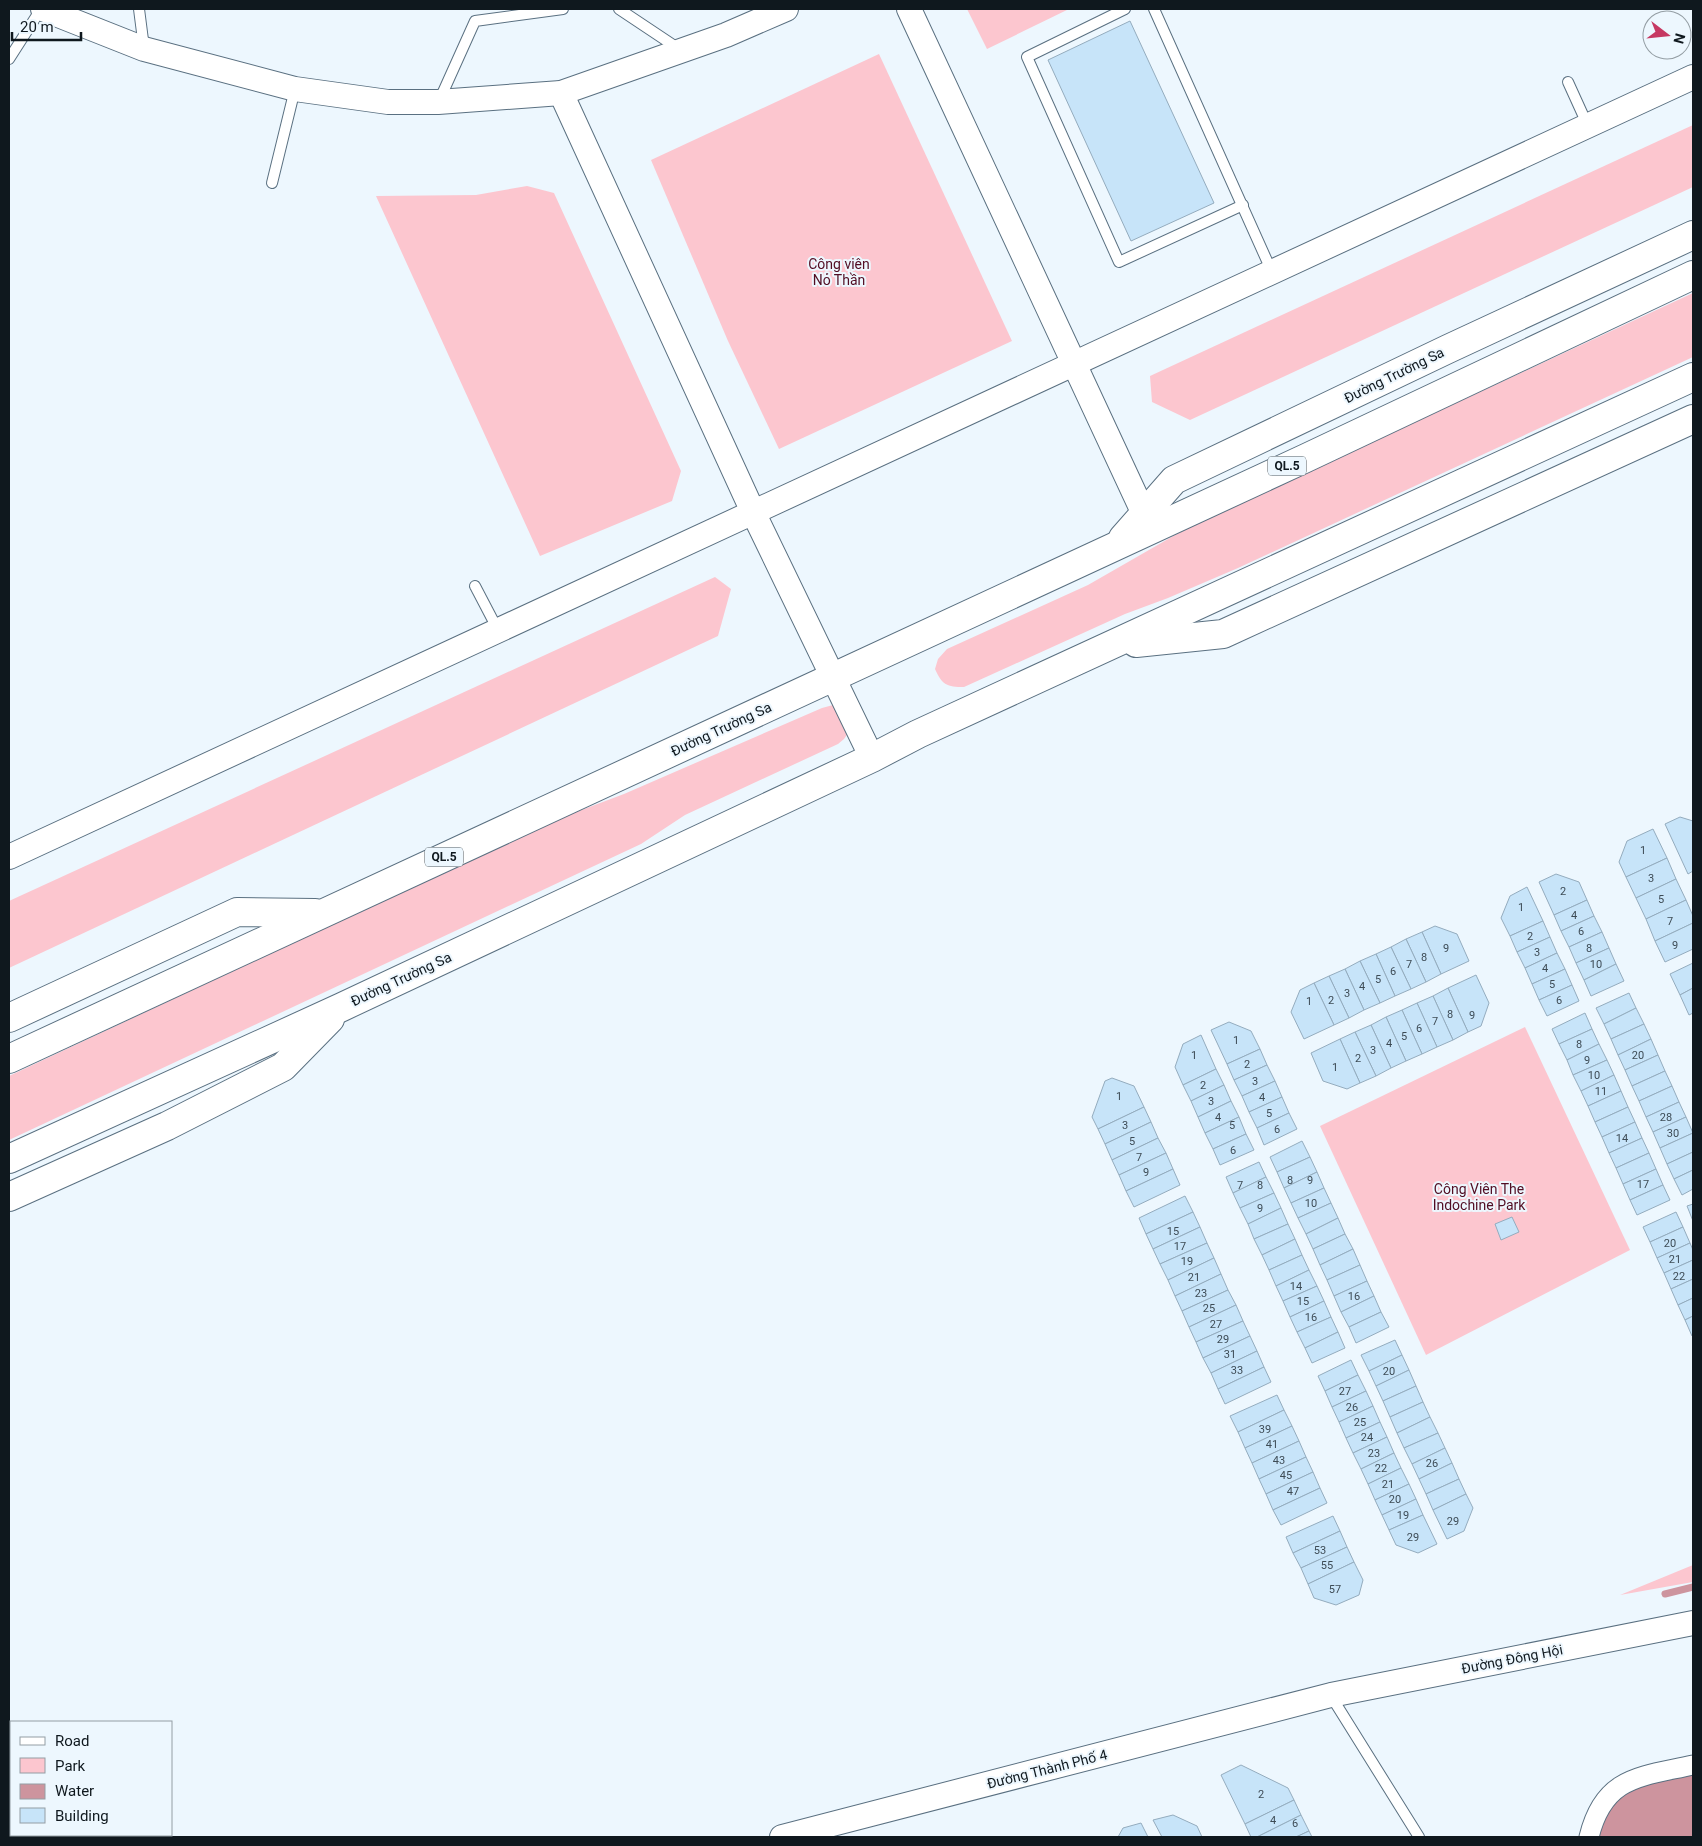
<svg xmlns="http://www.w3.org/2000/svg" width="1702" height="1846" font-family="Roboto,sans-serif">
	<rect width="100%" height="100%" fill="#edf7fe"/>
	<g fill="#fcc6cf">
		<path d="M967 9H1069L987 49Z"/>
		<path d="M879 54 1012 341 779 449 728 341 651 160Z"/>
		<path d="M1693 125V187L1190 420 1152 402 1150 376Z"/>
		<path d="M527 186 554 193 681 471 672 501 540 556 376 196 476 195Z"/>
		<path d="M1693 293V357L1238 568 1168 598 1125 614 964 687C947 687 942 685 935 669L938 659 947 649 1088 585 1189 527Z"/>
		<path d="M715 577 731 589 718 636 9 968V901Z"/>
		<path d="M833 705 844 710 849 732 844 739 838 744 685 815 641 844 9 1140V1076L555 820 624 794 822 708Z"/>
		<path d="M1525 1027 1630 1250 1426 1355 1320 1126Z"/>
		<path d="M1693 1565V1582L1620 1595Z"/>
	</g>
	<path fill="#cd949e" d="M1693 1765V1837H1589L1612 1791Z"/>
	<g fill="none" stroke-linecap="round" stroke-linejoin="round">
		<path stroke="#cd949e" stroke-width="7" d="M1665 1594 1693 1587"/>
	</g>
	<g fill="#c7e4f9" stroke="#94acbe">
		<path d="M1130 21 1214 203 1131 241 1048 60Z"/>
		<path d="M1680 817 1693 821V871L1688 874 1665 824Z"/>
		<path d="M1653 829 1667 858 1626 877 1619 862 1627 841Z"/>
		<path d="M1667 858 1676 879 1636 898 1626 877Z"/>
		<path d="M1556 874 1579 882 1587 900 1554 915 1539 882Z"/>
		<path d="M1676 879 1686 900 1646 919 1636 898Z"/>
		<path d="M1527 887 1543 921 1510 936 1501 918 1510 896Z"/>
		<path d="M1587 900 1594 916 1561 931 1554 915Z"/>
		<path d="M1686 900 1693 916V923L1655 941 1646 919Z"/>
		<path d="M1594 916 1602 932 1569 947 1561 931Z"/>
		<path d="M1543 921 1550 937 1517 952 1510 936Z"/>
		<path d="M1693 923V949L1665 962 1655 941Z"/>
		<path d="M1435 926 1457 934 1469 961 1441 974 1422 932Z"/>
		<path d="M1422 932 1441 974 1426 982 1406 939Z"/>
		<path d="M1602 932 1609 948 1576 963 1569 947Z"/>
		<path d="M1550 937 1557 953 1525 968 1517 952Z"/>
		<path d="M1406 939 1426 982 1411 989 1391 947Z"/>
		<path d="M1391 947 1411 989 1395 996 1376 954Z"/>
		<path d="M1609 948 1616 964 1584 980 1576 963Z"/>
		<path d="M1557 953 1565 969 1532 984 1525 968Z"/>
		<path d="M1376 954 1395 996 1380 1003 1360 961Z"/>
		<path d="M1360 961 1380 1003 1364 1010 1345 969Z"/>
		<path d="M1693 963V988L1680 995 1670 974Z"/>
		<path d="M1616 964 1624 981 1591 996 1584 980Z"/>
		<path d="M1345 969 1364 1010 1349 1018 1329 976Z"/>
		<path d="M1565 969 1572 985 1539 1000 1532 984Z"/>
		<path d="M1476 975 1489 1003 1481 1026 1468 1032 1448 988Z"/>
		<path d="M1329 976 1349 1018 1334 1025 1314 983Z"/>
		<path d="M1314 983 1334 1025 1304 1039 1291 1012 1300 990Z"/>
		<path d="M1572 985 1579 1001 1547 1016 1539 1000Z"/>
		<path d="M1448 988 1468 1032 1453 1040 1433 996Z"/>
		<path d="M1693 988V1013L1689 1015 1680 995Z"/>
		<path d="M1629 993 1636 1008 1604 1024 1596 1008Z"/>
		<path d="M1433 996 1453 1040 1437 1047 1417 1003Z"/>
		<path d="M1417 1003 1437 1047 1422 1054 1402 1010Z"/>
		<path d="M1636 1008 1644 1024 1611 1039 1604 1024Z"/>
		<path d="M1402 1010 1422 1054 1406 1061 1386 1017Z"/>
		<path d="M1585 1013 1592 1029 1559 1044 1552 1029Z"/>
		<path d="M1386 1017 1406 1061 1391 1068 1371 1025Z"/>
		<path d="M1229 1022 1251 1031 1260 1049 1227 1064 1211 1030Z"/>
		<path d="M1644 1024 1651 1039 1618 1055 1611 1039Z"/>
		<path d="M1371 1025 1391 1068 1376 1076 1355 1032Z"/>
		<path d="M1592 1029 1599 1044 1567 1060 1559 1044Z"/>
		<path d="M1355 1032 1376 1076 1360 1083 1340 1039Z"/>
		<path d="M1201 1035 1216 1069 1183 1085 1175 1067 1183 1044Z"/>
		<path d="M1340 1039 1360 1083 1347 1089 1323 1081 1311 1053Z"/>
		<path d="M1651 1039 1658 1055 1625 1070 1618 1055Z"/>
		<path d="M1599 1044 1607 1060 1573 1075 1567 1060Z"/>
		<path d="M1260 1049 1267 1065 1234 1080 1227 1064Z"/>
		<path d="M1658 1055 1665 1071 1632 1086 1625 1070Z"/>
		<path d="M1607 1060 1614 1075 1581 1091 1573 1075Z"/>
		<path d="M1267 1065 1275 1081 1242 1096 1234 1080Z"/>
		<path d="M1216 1069 1224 1085 1191 1101 1183 1085Z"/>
		<path d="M1665 1071 1672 1086 1639 1101 1632 1086Z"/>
		<path d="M1614 1075 1621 1091 1588 1106 1581 1091Z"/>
		<path d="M1112 1078 1134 1086 1144 1107 1098 1129 1092 1117 1105 1081Z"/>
		<path d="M1275 1081 1282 1097 1249 1112 1242 1096Z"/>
		<path d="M1224 1085 1231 1101 1198 1117 1191 1101Z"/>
		<path d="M1672 1086 1679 1102 1646 1117 1639 1101Z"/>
		<path d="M1621 1091 1628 1107 1595 1122 1588 1106Z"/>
		<path d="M1282 1097 1289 1113 1257 1128 1249 1112Z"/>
		<path d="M1231 1101 1239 1117 1205 1133 1198 1117Z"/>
		<path d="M1679 1102 1686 1117 1653 1132 1646 1117Z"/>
		<path d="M1144 1107 1151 1122 1105 1144 1098 1129Z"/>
		<path d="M1628 1107 1635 1122 1602 1137 1595 1122Z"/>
		<path d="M1289 1113 1297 1129 1264 1145 1257 1128Z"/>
		<path d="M1239 1117 1246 1134 1213 1149 1205 1133Z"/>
		<path d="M1686 1117 1693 1133 1660 1148 1653 1132Z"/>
		<path d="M1151 1122 1158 1138 1112 1160 1105 1144Z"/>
		<path d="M1635 1122 1642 1138 1609 1153 1602 1137Z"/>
		<path d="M1693 1133V1152L1667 1164 1660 1148Z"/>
		<path d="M1246 1134 1254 1150 1220 1165 1213 1149Z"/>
		<path d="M1158 1138 1166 1153 1119 1175 1112 1160Z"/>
		<path d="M1642 1138 1649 1153 1616 1168 1609 1153Z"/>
		<path d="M1302 1141 1310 1157 1277 1172 1270 1157Z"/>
		<path d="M1693 1152V1170L1674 1179 1667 1164Z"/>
		<path d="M1166 1153 1173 1169 1126 1191 1119 1175Z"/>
		<path d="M1649 1153 1656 1169 1623 1184 1616 1168Z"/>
		<path d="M1310 1157 1317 1172 1284 1188 1277 1172Z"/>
		<path d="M1259 1162 1266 1177 1233 1193 1226 1177Z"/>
		<path d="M1173 1169 1180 1185 1134 1207 1126 1191Z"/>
		<path d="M1656 1169 1663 1185 1630 1200 1623 1184Z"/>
		<path d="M1693 1170V1189L1682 1195 1674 1179Z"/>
		<path d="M1317 1172 1324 1188 1291 1203 1284 1188Z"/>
		<path d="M1266 1177 1274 1193 1240 1208 1233 1193Z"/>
		<path d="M1663 1185 1670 1200 1637 1215 1630 1200Z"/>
		<path d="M1324 1188 1331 1203 1298 1218 1291 1203Z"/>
		<path d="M1274 1193 1281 1208 1248 1224 1240 1208Z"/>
		<path d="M1185 1196 1193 1212 1146 1234 1139 1218Z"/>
		<path d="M1331 1203 1338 1218 1306 1234 1298 1218Z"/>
		<path d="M1693 1204V1221L1687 1206Z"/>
		<path d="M1281 1208 1288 1224 1254 1239 1248 1224Z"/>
		<path d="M1193 1212 1200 1227 1153 1249 1146 1234Z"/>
		<path d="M1676 1212 1683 1227 1650 1242 1643 1227Z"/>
		<path d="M1512 1217 1519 1232 1501 1240 1495 1224Z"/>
		<path d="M1338 1218 1345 1234 1313 1249 1306 1234Z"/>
		<path d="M1288 1224 1295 1239 1262 1255 1254 1239Z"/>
		<path d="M1200 1227 1207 1243 1160 1264 1153 1249Z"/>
		<path d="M1683 1227 1690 1243 1657 1258 1650 1242Z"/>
		<path d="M1345 1234 1353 1249 1320 1265 1313 1249Z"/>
		<path d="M1295 1239 1302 1255 1269 1270 1262 1255Z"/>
		<path d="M1207 1243 1214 1258 1168 1280 1160 1264Z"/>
		<path d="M1690 1243 1693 1250V1260L1664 1273 1657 1258Z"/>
		<path d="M1353 1249 1360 1265 1327 1280 1320 1265Z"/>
		<path d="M1302 1255 1309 1270 1276 1286 1269 1270Z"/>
		<path d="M1214 1258 1221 1274 1175 1296 1168 1280Z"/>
		<path d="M1693 1260V1279L1671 1289 1664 1273Z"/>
		<path d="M1360 1265 1367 1281 1334 1296 1327 1280Z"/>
		<path d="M1309 1270 1317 1286 1283 1301 1276 1286Z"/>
		<path d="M1221 1274 1228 1290 1182 1311 1175 1296Z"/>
		<path d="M1693 1279V1298L1678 1305 1671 1289Z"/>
		<path d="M1367 1281 1374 1296 1341 1312 1334 1296Z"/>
		<path d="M1317 1286 1324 1301 1290 1317 1283 1301Z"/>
		<path d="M1228 1290 1236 1305 1189 1327 1182 1311Z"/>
		<path d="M1374 1296 1381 1312 1349 1327 1341 1312Z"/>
		<path d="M1693 1298V1316L1685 1320 1678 1305Z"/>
		<path d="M1324 1301 1331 1317 1297 1332 1290 1317Z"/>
		<path d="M1236 1305 1243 1321 1196 1342 1189 1327Z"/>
		<path d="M1381 1312 1389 1327 1356 1343 1349 1327Z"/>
		<path d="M1693 1316V1335L1692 1336 1685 1320Z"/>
		<path d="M1331 1317 1338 1332 1305 1348 1297 1332Z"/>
		<path d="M1243 1321 1250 1336 1203 1358 1196 1342Z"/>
		<path d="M1338 1332 1345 1348 1312 1363 1305 1348Z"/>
		<path d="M1250 1336 1257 1351 1211 1373 1203 1358Z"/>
		<path d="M1395 1340 1402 1355 1369 1371 1361 1355Z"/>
		<path d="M1257 1351 1264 1367 1218 1389 1211 1373Z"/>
		<path d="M1402 1355 1409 1370 1376 1386 1369 1371Z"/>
		<path d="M1351 1360 1358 1375 1325 1391 1318 1376Z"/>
		<path d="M1264 1367 1271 1382 1225 1404 1218 1389Z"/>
		<path d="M1409 1370 1416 1386 1383 1401 1376 1386Z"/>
		<path d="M1358 1375 1366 1391 1332 1407 1325 1391Z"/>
		<path d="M1416 1386 1423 1402 1390 1417 1383 1401Z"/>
		<path d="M1366 1391 1373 1406 1339 1422 1332 1407Z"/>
		<path d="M1277 1395 1284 1410 1238 1432 1230 1416Z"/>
		<path d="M1423 1402 1430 1417 1397 1433 1390 1417Z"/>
		<path d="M1373 1406 1380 1422 1346 1438 1339 1422Z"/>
		<path d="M1284 1410 1292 1426 1245 1448 1238 1432Z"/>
		<path d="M1430 1417 1438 1433 1404 1448 1397 1433Z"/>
		<path d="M1380 1422 1387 1437 1353 1453 1346 1438Z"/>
		<path d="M1292 1426 1299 1441 1252 1463 1245 1448Z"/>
		<path d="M1438 1433 1445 1448 1412 1464 1404 1448Z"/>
		<path d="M1387 1437 1394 1453 1361 1469 1353 1453Z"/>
		<path d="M1299 1441 1306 1457 1259 1479 1252 1463Z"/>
		<path d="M1445 1448 1452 1463 1419 1479 1412 1464Z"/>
		<path d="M1394 1453 1401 1468 1368 1484 1361 1469Z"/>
		<path d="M1306 1457 1313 1472 1266 1494 1259 1479Z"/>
		<path d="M1452 1463 1459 1479 1426 1494 1419 1479Z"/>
		<path d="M1401 1468 1409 1484 1375 1500 1368 1484Z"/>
		<path d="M1313 1472 1320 1488 1273 1510 1266 1494Z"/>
		<path d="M1459 1479 1466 1494 1433 1510 1426 1494Z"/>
		<path d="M1409 1484 1416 1499 1382 1515 1375 1500Z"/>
		<path d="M1320 1488 1327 1503 1281 1525 1273 1510Z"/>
		<path d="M1466 1494 1473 1508 1464 1531 1447 1539 1433 1510Z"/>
		<path d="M1416 1499 1423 1515 1389 1530 1382 1515Z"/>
		<path d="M1423 1515 1437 1544 1418 1553 1396 1545 1389 1530Z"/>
		<path d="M1333 1516 1340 1531 1293 1553 1286 1537Z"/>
		<path d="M1340 1531 1347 1547 1301 1568 1293 1553Z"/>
		<path d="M1347 1547 1354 1562 1308 1584 1301 1568Z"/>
		<path d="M1354 1562 1363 1580 1359 1595 1336 1605 1314 1598 1308 1584Z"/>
		<path d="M1241 1765 1288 1788 1294 1800 1245 1824 1221 1775Z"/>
		<path d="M1294 1800 1301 1815 1257 1837H1251L1245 1824Z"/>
		<path d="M1173 1815 1197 1826 1202 1837H1162L1153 1820Z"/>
		<path d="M1301 1815 1309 1831 1296 1837H1257Z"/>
		<path d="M1141 1823 1148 1837H1118L1123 1828Z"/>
		<path d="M1309 1831 1312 1837H1296Z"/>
	</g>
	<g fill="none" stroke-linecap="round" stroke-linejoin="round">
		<g stroke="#5a7081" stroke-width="12">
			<g id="service">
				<path d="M139 9 144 48"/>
				<path d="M619 9 679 49"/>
				<path d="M1125 9 1027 57 1119 262 1243 205"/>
				<path d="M1154 9 1272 272"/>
				<path d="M9 59 41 9"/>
				<path d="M1568 82 1588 126"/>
				<path d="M439 101 475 21 563 9"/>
				<path d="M272 183 295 89"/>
				<path d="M475 586 498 630"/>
				<path d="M1331 1696 1419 1837"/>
			</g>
		</g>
		<g stroke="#5a7081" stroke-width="21">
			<path id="minor" d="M1589 1837C1604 1776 1640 1777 1693 1765"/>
		</g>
		<g stroke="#5a7081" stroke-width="26">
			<g id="tertiary">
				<path d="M43 9 144 49 295 89 388 102H438L561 93 726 35 786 9"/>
				<path d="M909 9 1144 514"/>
				<path d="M561 93 753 512 872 758"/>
				<path d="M9 857 1693 77"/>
				<path d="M782 1837 1331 1695 1693 1623"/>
			</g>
		</g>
		<g stroke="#5a7081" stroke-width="30">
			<g id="trunk">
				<path d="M1123 538 1174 480 1448 349 1693 235"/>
				<path d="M1136 643 1223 634 1693 419"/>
				<path d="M9 1018 237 912 315 913"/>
				<path d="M9 1059 1306 458 1693 275"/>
				<path d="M9 1159 342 1007 872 758 918 734 1693 377"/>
				<path d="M9 1197 167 1126 283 1067 330 1019"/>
			</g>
		</g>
		<use href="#service" stroke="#fff" stroke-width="10"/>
		<use href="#minor" stroke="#fff" stroke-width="19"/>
		<use href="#tertiary" stroke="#fff" stroke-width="24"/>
		<use href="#trunk" stroke="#fff" stroke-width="28"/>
	</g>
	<g text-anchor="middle" stroke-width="4" stroke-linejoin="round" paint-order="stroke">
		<g font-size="11" fill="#3d4b55">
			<text x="1643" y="854">1</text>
			<text x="1651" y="882">3</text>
			<text x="1563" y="895">2</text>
			<text x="1661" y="903">5</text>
			<text x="1521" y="911">1</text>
			<text x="1574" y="919">4</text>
			<text x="1670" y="925">7</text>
			<text x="1581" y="935">6</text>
			<text x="1530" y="940">2</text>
			<text x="1675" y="949">9</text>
			<text x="1446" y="952">9</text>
			<text x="1589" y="952">8</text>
			<text x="1537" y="956">3</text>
			<text x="1424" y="961">8</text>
			<text x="1409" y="968">7</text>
			<text x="1596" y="968">10</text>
			<text x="1545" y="972">4</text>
			<text x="1393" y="975">6</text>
			<text x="1378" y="983">5</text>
			<text x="1552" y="988">5</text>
			<text x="1362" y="990">4</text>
			<text x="1347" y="997">3</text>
			<text x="1331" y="1004">2</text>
			<text x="1559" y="1004">6</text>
			<text x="1309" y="1005">1</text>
			<text x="1450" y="1018">8</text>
			<text x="1472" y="1019">9</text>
			<text x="1435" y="1025">7</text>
			<text x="1419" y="1032">6</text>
			<text x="1404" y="1040">5</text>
			<text x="1236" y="1044">1</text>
			<text x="1389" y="1047">4</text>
			<text x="1579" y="1048">8</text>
			<text x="1373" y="1054">3</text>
			<text x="1194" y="1059">1</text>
			<text x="1638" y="1059">20</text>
			<text x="1358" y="1062">2</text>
			<text x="1587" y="1064">9</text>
			<text x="1247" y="1068">2</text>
			<text x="1335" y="1071">1</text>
			<text x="1594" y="1079">10</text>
			<text x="1255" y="1085">3</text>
			<text x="1203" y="1089">2</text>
			<text x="1601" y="1095">11</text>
			<text x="1119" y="1100">1</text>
			<text x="1262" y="1101">4</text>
			<text x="1211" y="1105">3</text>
			<text x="1269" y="1117">5</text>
			<text x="1218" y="1121">4</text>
			<text x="1666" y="1121">28</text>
			<text x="1125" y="1129">3</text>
			<text x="1232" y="1129">5</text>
			<text x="1277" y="1133">6</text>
			<text x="1673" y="1137">30</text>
			<text x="1622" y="1142">14</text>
			<text x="1132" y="1145">5</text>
			<text x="1233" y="1154">6</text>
			<text x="1139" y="1161">7</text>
			<text x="1146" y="1176">9</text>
			<text x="1290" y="1184">8</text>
			<text x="1310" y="1184">9</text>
			<text x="1643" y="1188">17</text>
			<text x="1240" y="1189">7</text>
			<text x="1260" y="1189">8</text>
			<text x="1311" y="1207">10</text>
			<text x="1260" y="1212">9</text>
			<text x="1173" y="1235">15</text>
			<text x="1670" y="1247">20</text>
			<text x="1180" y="1250">17</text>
			<text x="1675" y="1263">21</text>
			<text x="1187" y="1265">19</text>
			<text x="1679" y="1280">22</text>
			<text x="1194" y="1281">21</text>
			<text x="1296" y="1290">14</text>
			<text x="1201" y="1297">23</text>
			<text x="1354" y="1300">16</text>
			<text x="1303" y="1305">15</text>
			<text x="1209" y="1312">25</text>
			<text x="1311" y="1321">16</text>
			<text x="1216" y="1328">27</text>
			<text x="1223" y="1343">29</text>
			<text x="1230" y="1358">31</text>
			<text x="1237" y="1374">33</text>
			<text x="1389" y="1375">20</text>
			<text x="1345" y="1395">27</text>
			<text x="1352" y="1411">26</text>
			<text x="1360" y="1426">25</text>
			<text x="1265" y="1433">39</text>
			<text x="1367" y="1441">24</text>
			<text x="1272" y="1448">41</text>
			<text x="1374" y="1457">23</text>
			<text x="1279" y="1464">43</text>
			<text x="1432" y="1467">26</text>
			<text x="1381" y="1472">22</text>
			<text x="1286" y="1479">45</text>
			<text x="1388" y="1488">21</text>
			<text x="1293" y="1495">47</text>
			<text x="1395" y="1503">20</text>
			<text x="1403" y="1519">19</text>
			<text x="1453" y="1525">29</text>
			<text x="1413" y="1541">29</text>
			<text x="1320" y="1554">53</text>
			<text x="1327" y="1569">55</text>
			<text x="1335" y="1593">57</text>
			<text x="1261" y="1798">2</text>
			<text x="1273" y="1824">4</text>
			<text x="1295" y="1827">6</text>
		</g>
		<g fill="#edf7fe" stroke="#525b61" stroke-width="1">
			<rect x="1268" y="456.5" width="38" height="19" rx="4"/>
			<rect x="425" y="847.5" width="38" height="19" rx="4"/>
		</g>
		<g font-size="12" font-weight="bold" fill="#0f181e">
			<text x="1287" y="470">QL.5</text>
			<text x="444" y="861">QL.5</text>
		</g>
		<g font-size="14" fill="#520d23" stroke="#edf7fe">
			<text x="839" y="269">Công viên<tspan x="839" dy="16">Nỏ Thần</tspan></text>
			<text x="1479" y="1194">Công Viên The<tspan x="1479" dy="16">Indochine Park</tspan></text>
		</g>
		<g font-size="14" fill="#0f181e" stroke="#edf7fe">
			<text transform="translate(1394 375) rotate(-26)" y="5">Đường Trường Sa</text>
			<text transform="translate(721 729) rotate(-25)" y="5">Đường Trường Sa</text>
			<text transform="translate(401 979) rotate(-25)" y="5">Đường Trường Sa</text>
			<text transform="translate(1512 1659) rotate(-11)" y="5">Đường Đông Hội</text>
			<text transform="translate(1047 1769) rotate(-14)" y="5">Đường Thành Phố 4</text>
		</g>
	</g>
	<rect width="1702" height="1846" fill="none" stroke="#0f181e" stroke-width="20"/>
	<rect x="10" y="1721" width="162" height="115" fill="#edf7fe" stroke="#949ea4"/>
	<rect x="20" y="1737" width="25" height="8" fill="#ffffff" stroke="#949ea4"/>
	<text x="55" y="1746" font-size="15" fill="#0f181e">Road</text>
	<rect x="20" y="1758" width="25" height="15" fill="#fcc6cf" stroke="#949ea4"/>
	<text x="55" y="1771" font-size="15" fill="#0f181e">Park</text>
	<rect x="20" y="1784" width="25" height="15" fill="#cd949e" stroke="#949ea4"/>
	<text x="55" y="1796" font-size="15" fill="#0f181e">Water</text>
	<rect x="20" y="1808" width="25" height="15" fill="#c7e4f9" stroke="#949ea4"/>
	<text x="55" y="1821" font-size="15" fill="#0f181e">Building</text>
	<g transform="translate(1667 35) rotate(106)"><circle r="24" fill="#edf7fe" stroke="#949ea4"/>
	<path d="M0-4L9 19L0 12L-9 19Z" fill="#c63862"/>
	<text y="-8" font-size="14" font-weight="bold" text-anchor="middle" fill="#0f181e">N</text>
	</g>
	<path d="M12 32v8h69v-8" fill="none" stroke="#0f181e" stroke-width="2.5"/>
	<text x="20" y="32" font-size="15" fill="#0f181e" stroke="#edf7fe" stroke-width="4" paint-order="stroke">20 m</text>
</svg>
